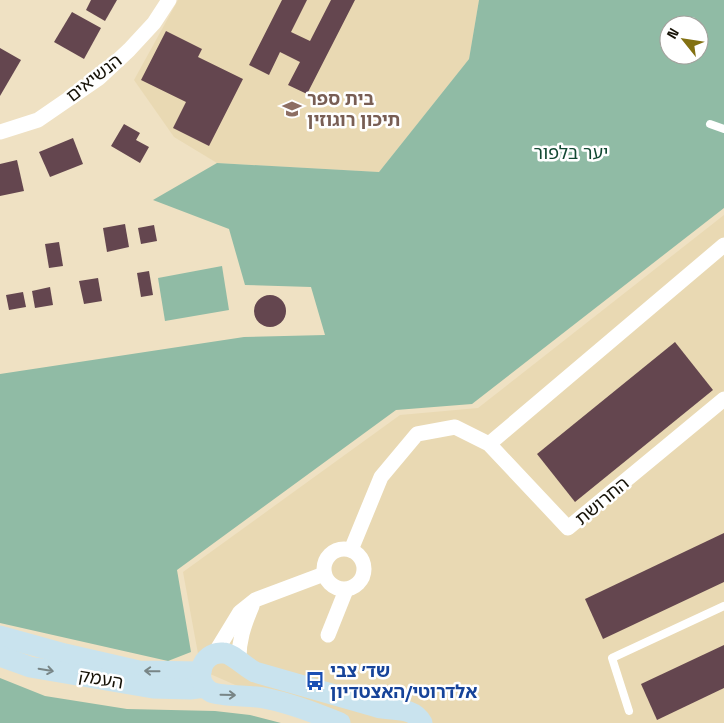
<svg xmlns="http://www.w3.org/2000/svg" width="724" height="723" font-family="'Space Grotesk','Noto Sans Hebrew',sans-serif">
	<rect width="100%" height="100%" fill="#efe1c3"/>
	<g fill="#e9d9b3">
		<path d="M178 0H479L469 59 379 172 217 163 174 137 134 80Z"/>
		<path d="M724 215V723H322L201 670 183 572 400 415 478 408Z"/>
	</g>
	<g fill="#90bba5" fill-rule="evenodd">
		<path d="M479 0H724V208L472 404 396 410 177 570 191 652 168 661 0 623V374L244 337 325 335 311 287 245 285 229 229 153 200 217 163 379 172 469 59ZM669 25H699V55H669Z"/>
		<path d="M222 266 229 310 165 321 158 278Z"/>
		<path d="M0 678 45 696 127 709 215 711 250 715 281 723H0Z"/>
	</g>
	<g fill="#64464f">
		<path d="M91 0H117L105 21 86 10Z"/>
		<path d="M282 0H307L291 32 310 41 331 0H355L307 94 288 85 300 62 280 52 269 75 249 65Z"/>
		<path d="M72 12 101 28 84 59 54 42Z"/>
		<path d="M166 31 202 49 198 57 243 79 209 146 173 128 186 102 141 80Z"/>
		<path d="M0 48 21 60 0 96Z"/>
		<path d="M124 124 140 133 136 140 149 147 140 163 111 146Z"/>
		<path d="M73 138 83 164 50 177 39 152Z"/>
		<path d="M17 160 24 191 0 196V164Z"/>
		<path d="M125 224 129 247 107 252 103 228Z"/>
		<path d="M154 225 157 241 141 244 138 228Z"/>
		<path d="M59 242 63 266 49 268 45 244Z"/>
		<path d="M149 271 153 295 141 297 137 273Z"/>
		<path d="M98 278 102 301 84 304 79 281Z"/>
		<path d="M50 287 53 305 35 308 32 291Z"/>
		<path d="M23 292 26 307 9 310 6 295Z"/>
		<circle cx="270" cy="311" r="16"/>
		<path d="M675 342 713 390 575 502 537 454Z"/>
		<path d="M724 533V582L603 639 585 599Z"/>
		<path d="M724 645V688L657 720 641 684Z"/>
	</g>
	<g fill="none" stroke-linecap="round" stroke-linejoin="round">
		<g stroke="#fff" stroke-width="8">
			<path d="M710 124 724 129"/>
			<path d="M629 711 612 658 724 606"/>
		</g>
		<g stroke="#fff" stroke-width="15">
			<path d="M0 132 38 120 99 78 129 50 154 23 169 0"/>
			<path d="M489 444 724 245"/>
			<circle cx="344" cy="569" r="20"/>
			<path d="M351 550 381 477 417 434 455 427 489 444 568 528 724 399"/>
			<path d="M328 635 346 590"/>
			<path d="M215 653 240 612 255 600 324 574"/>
			<path d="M239 663C238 642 244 625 252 606"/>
		</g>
		<g stroke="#c9e3ee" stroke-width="21">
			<path d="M0 636 65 654 139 671 201 672"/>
			<path d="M0 656 30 667 153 688 190 689 205 687"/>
			<path d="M340 723C316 713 290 703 264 698 250 695 222 697 211 692 192 682 201 651 223 653 232 653 245 667 255 672L377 707C393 711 413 706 422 723"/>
		</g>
	</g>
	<defs><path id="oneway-shaft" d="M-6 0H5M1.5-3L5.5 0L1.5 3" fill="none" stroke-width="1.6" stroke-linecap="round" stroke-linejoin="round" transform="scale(1.25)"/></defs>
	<g stroke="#788586">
		<use href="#oneway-shaft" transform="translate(46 670) rotate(10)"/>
		<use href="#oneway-shaft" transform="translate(152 671) rotate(-179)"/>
		<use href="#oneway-shaft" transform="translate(228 695) rotate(1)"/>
	</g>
	<defs>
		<g id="school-bare" transform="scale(1.5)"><path d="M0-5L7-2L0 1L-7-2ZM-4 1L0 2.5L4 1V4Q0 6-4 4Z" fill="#8d6e63" stroke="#fff" stroke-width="2.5" paint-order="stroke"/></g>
		<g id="bus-bare" transform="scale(1.5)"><path d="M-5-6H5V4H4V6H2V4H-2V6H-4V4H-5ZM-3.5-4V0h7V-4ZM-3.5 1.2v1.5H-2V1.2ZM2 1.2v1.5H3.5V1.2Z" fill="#1a4fb4" stroke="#fff" stroke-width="2.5" paint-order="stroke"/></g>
	</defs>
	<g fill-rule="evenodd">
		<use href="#school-bare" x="292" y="109"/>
		<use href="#bus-bare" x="315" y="681"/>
	</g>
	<g text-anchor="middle" stroke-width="5" stroke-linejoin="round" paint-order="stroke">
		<g font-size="18" fill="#161207" stroke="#fff">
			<text transform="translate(94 78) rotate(-38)" y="6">הנשיאים</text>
			<text transform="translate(602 501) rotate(-40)" y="6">החרושת</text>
			<text transform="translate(101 679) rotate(10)" y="6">העמק</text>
		</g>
		<g font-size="18" font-weight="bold" fill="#785e54" stroke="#fff" text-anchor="start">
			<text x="307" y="105">בית ספר<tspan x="307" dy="21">תיכון רוגוזין</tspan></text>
		</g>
		<g font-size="18" fill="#134933" stroke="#fff">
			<text x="571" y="159">יער בלפור</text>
		</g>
		<g font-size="18" font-weight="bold" fill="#164399" stroke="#fff" text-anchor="start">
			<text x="330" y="677">שד׳ צבי<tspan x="330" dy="21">אלדרוטי/האצטדיון</tspan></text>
		</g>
	</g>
	<g transform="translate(684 40) rotate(300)"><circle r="24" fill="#ffffff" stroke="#a2a09c"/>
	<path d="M0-4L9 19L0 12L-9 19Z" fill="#837112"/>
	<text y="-8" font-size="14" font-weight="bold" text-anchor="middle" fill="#161207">N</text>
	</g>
</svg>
